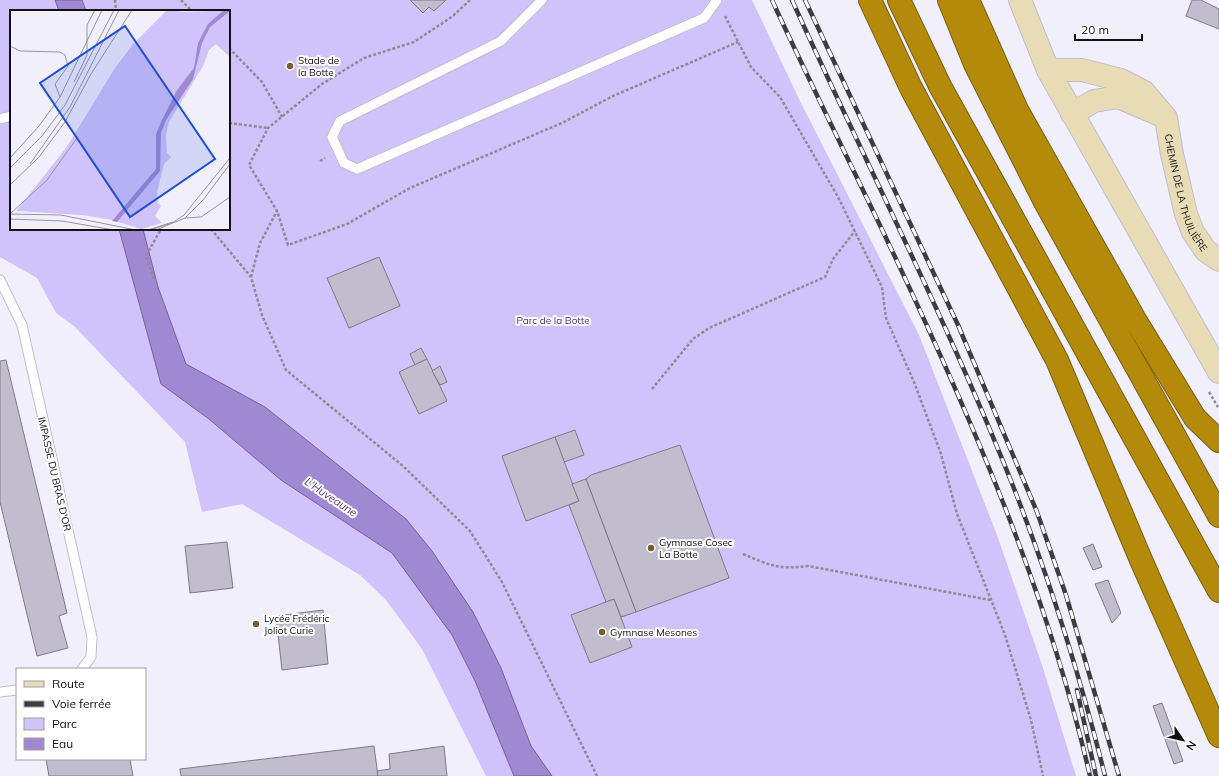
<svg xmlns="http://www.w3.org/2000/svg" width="1219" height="776" font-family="Mulish,sans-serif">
	<rect width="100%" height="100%" fill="#f2effd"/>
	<path fill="#d0c2fa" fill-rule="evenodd" d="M0 0H752L800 101 919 335 997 535 1042 665 1076 776H486L422 649 386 600 360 575 242 504 202 512 185 442 74 326 56 313 37 278 0 257ZM11 11H229V229H11Z"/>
	<g fill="#9e89d2" stroke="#736499">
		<path d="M55 0H82L86 11H59Z"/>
		<path d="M119 229H143L158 287 186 364 265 407 406 519 432 551 473 612 501 668 531 746 552 776H514L475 681 452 635 392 553 281 480 209 419 161 384Z"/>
	</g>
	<g fill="#c1bdce" stroke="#7d7a89">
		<path d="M410 0H446L434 11 429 7 423 13Z"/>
		<path d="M1192 0H1201L1219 9V29L1186 16Z"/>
		<path d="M379 257 400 306 349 328 327 278Z"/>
		<path d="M421 348 427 359 415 365 410 354Z"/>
		<path d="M427 359 447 401 419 414 399 372Z"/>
		<path d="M6 360 67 613 59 616 68 648 37 656 0 502V361Z"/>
		<path d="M440 366 447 382 440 385 432 371Z"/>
		<path d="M575 430 584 455 564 462 555 437Z"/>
		<path d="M555 437 579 501 526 521 502 456Z"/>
		<path d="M680 445 729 578 636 612 586 479 591 475Z"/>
		<path d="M586 479 636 612 621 617 614 599 606 602 569 505 579 501 572 484Z"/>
		<path d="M227 542 233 588 190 593 185 546Z"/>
		<path d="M1093 544 1102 567 1093 570 1083 548Z"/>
		<path d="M1108 580 1121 613 1112 623 1095 584Z"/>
		<path d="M614 599 632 647 590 663 571 615Z"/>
		<path d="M323 610 328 664 282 670 276 616Z"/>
		<path d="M1162 703 1183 761 1174 764 1153 706Z"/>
		<path d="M374 746 378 776H181L180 769Z"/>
		<path d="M444 746 447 776H378L377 771 390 769 389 754Z"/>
		<path d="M46 759H130L133 776H49Z"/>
	</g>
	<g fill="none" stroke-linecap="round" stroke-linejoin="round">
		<g stroke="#c1bece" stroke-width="11">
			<g id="lane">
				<path d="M542 0 501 41 340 121 332 137 344 163 357 169 704 18 717 0"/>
				<path d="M0 119 11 116"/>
				<path d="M0 280 22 325 92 637 91 657 82 669"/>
				<path d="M0 692 17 690"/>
			</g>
		</g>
		<g stroke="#c1bece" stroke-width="24">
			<g id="secondary">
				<path d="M1020 0 1048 70 1219 372"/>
				<path id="s1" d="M1048 70H1082L1121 80 1144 92 1166 118 1172 154 1186 214 1193 232 1206 251 1219 260"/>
				<path d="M1072 114 1094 101 1118 97 1158 114"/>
			</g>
		</g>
		<g stroke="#7a5f0e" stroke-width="24">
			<g id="highway">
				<path d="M870 0 911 88 1057 360 1141 560 1219 736"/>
				<path d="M899 0 940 86 1219 591"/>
				<path d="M949 0 975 64 1045 202 1219 516"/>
				<path d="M968 0 1017 110 1134 318 1195 418 1219 441"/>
			</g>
		</g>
		<g stroke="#8e8c96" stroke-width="2.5" stroke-dasharray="3 2" stroke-linecap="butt">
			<path d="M115 0 116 11"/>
			<path d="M181 0 192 11"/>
			<path d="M470 0 453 16 414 42 364 58 322 84 268 128 249 165 277 211 288 245 347 224 410 188 564 122 613 96 738 42"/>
			<path d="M725 16 751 67 780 97 838 197 882 287 886 318 914 382 941 454 957 514 1005 635 1031 720 1043 776"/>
			<path d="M229 48 262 82 282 117"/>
			<path d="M229 123 268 128"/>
			<path d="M320 161 325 158"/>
			<path d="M211 229 251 277 262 315 286 370 403 466 470 531 502 582 597 776"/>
			<path d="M251 277 260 243 277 211"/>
			<path d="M154 279 146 256 161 229"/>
			<path d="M652 389 693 339 709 328 825 277 833 259 855 231"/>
			<path d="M1209 392 1218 407"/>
			<path d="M743 554C769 565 779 570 808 566L990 600"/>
		</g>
		<use href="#lane" stroke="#fff" stroke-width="9"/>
		<use href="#secondary" stroke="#e8dcb6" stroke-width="22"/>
		<use href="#highway" stroke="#b38a0a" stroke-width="22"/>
		<g stroke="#3d3c43" stroke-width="4.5">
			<g id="rail">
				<path d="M772 0C809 81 849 160 887 240 969 413 1047 589 1090 776"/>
				<path d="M792 0C866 164 949 324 1015 491 1051 584 1081 679 1105 776"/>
				<path d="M805 0 958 325 1037 512 1066 595 1119 776"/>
				<path d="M1077 690 1096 776"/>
			</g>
		</g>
		<use href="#rail" stroke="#fff" stroke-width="3" stroke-dasharray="9" stroke-linecap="butt"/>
	</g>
	<g fill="#745f2e" stroke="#fff" stroke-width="1.5">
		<circle cx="290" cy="66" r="4"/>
		<circle cx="651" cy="548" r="4"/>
		<circle cx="256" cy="624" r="4"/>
		<circle cx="602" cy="632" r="4"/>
	</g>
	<g text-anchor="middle" stroke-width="4" stroke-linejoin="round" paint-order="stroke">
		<g font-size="10" fill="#100f15" stroke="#fff" text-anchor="start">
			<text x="298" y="64">Stade de<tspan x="298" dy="12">la Botte</tspan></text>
			<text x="659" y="546">Gymnase Cosec<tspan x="659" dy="12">La Botte</tspan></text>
			<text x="264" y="622">Lycée Frédéric<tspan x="264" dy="12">Joliot Curie</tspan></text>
			<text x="610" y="636">Gymnase Mesones</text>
		</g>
		<g font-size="10" fill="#100f15" stroke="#fff">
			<text dy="4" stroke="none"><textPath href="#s1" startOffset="212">CHEMIN DE LA THUILIÈRE</textPath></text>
			<text transform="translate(55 474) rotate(77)" y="4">IMPASSE DU BRAS D'OR</text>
		</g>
		<g font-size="10" fill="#4e2e84" stroke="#fff">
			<text x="553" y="324">Parc de la Botte</text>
		</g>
		<g font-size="11" font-style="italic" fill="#57388f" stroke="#fff">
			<text transform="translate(331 497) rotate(34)" y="4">L'Huveaune</text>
		</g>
	</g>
	<g transform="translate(10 10)">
		<rect width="220" height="220" fill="#f2effd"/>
		<path d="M157 0 174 2 220 0V47L206 34 199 40 193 56 159 112 156 125 157 143 161 147 154 154 147 182 148 193 151 196 145 206 152 213 131 219 102 210 72 205 6 201 56 138 105 58 124 33Z" fill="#d0c2fa"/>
		<path d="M214 0 220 1 200 17 192 33 183 69 156 110 151 123 150 161 107 212 102 211 146 159V124L152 110 167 80 184 58 188 33 198 14Z" fill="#9e89d2"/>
		<path fill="none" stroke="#9895a0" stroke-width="1" d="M0 36 10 41 50 42 55 45 58 56 45 74 50 87M64 72 77 45V15L85 0M0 148 29 116 50 87 92 0M20 154 60 97 109 0M0 158 32 126 55 95 104 0M0 175 29 147 55 112 81 64 122 0M0 204 37 170 67 128M0 204 51 205 126 220M175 208 191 207 220 187M0 209 52 211 104 220M138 220 163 212M140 220 162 213 174 205 220 148M146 220 175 208 193 190 220 154"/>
		<path fill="#1d4ed8" fill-opacity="0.15" stroke="#1d4ed8" stroke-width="2" d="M115 16 205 149 120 207 30 73Z"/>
		<rect width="220" height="220" fill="none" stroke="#100f15" stroke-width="2"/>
	</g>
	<rect x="16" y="668" width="130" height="92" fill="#ffffff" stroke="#9f9fa1"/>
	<rect x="24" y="681" width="20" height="6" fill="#e8dcb6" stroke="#9f9fa1"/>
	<text x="52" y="688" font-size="12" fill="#100f15">Route</text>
	<rect x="24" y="701" width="20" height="6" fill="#3d3c43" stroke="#9f9fa1"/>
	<text x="52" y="708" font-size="12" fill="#100f15">Voie ferrée</text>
	<rect x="24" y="718" width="20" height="12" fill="#d0c2fa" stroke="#9f9fa1"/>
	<text x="52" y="728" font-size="12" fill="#100f15">Parc</text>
	<rect x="24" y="738" width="20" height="12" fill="#9e89d2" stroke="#9f9fa1"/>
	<text x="52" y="748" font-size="12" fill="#100f15">Eau</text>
	<g transform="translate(1183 740) rotate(124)" stroke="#ffffff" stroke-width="3" paint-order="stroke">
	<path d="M0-3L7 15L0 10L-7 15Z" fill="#100f15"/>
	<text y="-6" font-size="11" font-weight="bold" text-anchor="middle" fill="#100f15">N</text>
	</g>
	<path d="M1075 34v6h67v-6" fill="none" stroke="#100f15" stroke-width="2"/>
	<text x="1081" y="34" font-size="12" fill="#100f15" stroke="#ffffff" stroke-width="3" paint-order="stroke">20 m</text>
</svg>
